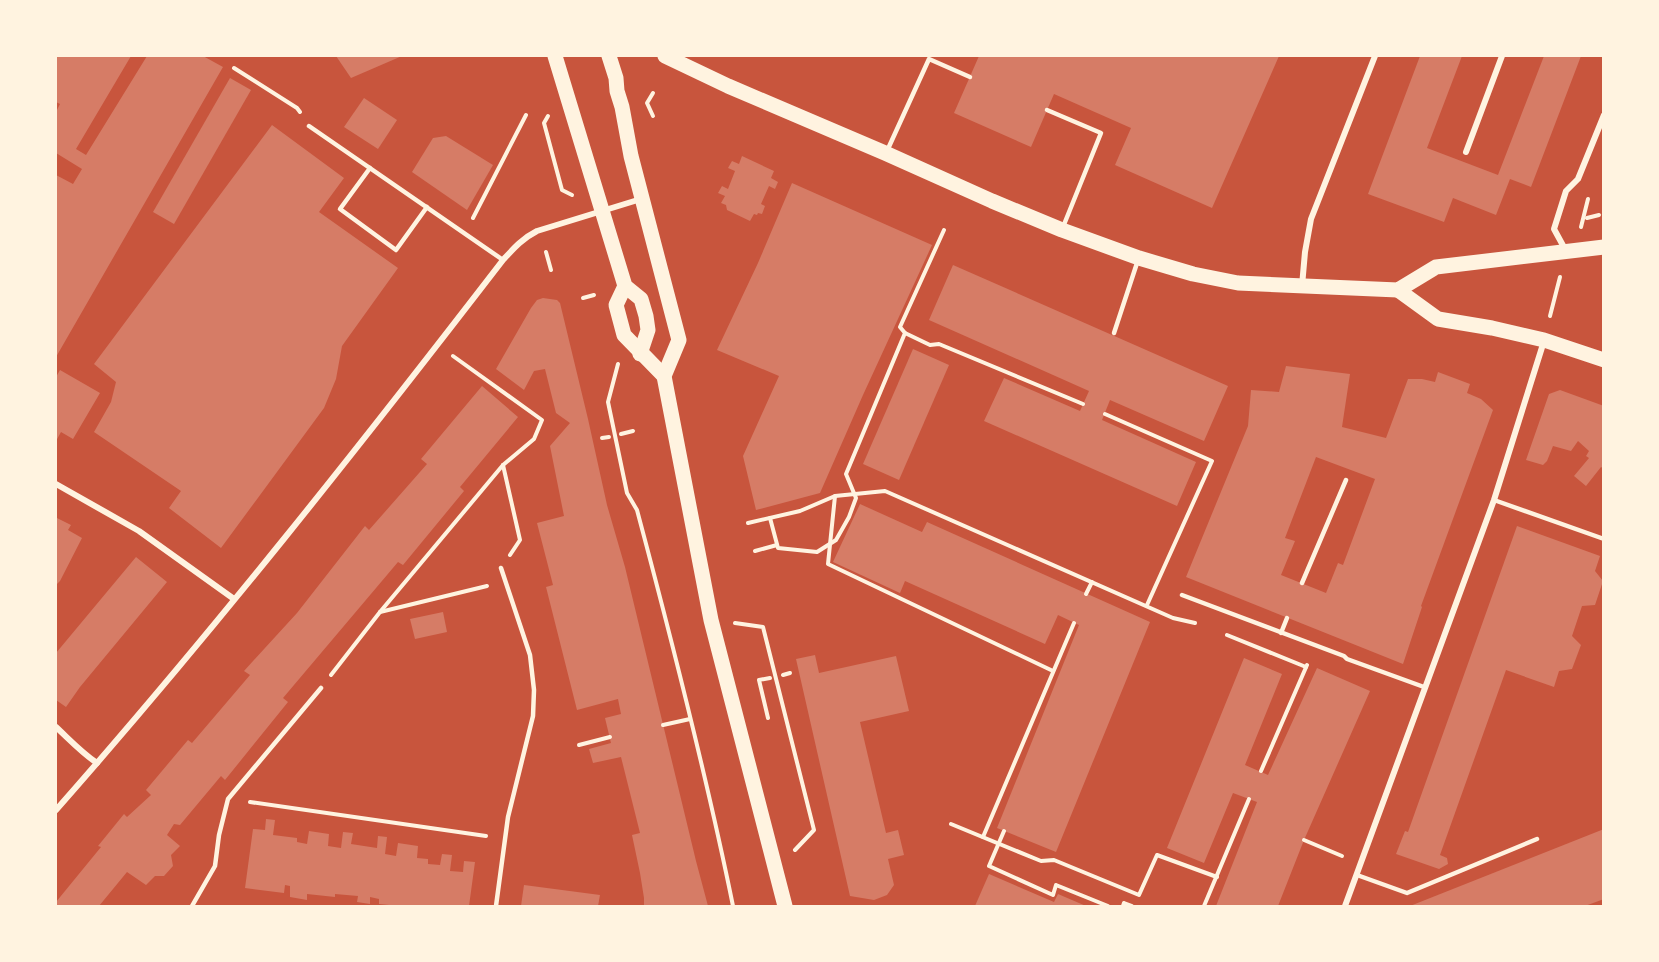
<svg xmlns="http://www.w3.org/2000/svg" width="1659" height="962" font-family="'Space Grotesk',sans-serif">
	<rect width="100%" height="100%" fill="#c8553d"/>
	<g fill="#d67c66" fill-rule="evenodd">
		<path d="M56 56H131L76 149 86 155 147 56H203L223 67 56 357V175L73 184 82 169 56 153V112L60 104 56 102Z"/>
		<path d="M336 56H402L351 78Z"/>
		<path d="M979 56H1279L1212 208 1115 165 1131 128 1054 94 1031 147 954 113Z"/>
		<path d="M1420 56H1462L1427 148 1498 175 1544 56H1581L1531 187 1510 179 1496 215 1453 198 1444 222 1368 194Z"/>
		<path d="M230 78 251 90 174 224 153 212Z"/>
		<path d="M364 98 397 120 378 149 344 127Z"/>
		<path d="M272 125 344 178 319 212 398 268 342 346 336 379 324 408 221 548 169 508 181 491 94 432 111 402 116 382 94 364Z"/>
		<path d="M446 136 493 165 467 210 412 172 433 138Z"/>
		<path d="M742 156 774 171 771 178 778 182 775 189 769 186 761 204 765 206 762 214 758 213 757 215 754 214 750 221 727 210 726 205 721 203 725 196 718 193 722 186 728 189 735 171 728 168 732 161 739 164Z"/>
		<path d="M792 183 932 245 863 395 820 493 756 510 743 456 779 376 717 350 758 263Z"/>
		<path d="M953 265 1228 386 1204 441 1110 400 1102 420 1196 462 1177 506 984 421 1004 378 1080 411 1089 391 929 320Z"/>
		<path d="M543 298 557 300 560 303 588 419 607 505 625 567 696 861 708 906H644V898L640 873 632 835 640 833 621 757 593 763 589 749 611 743 605 718 621 714 618 699 577 710 546 587 553 585 537 523 564 516 550 446 570 423 556 413 545 369 534 371 524 390 496 369 531 308 537 300Z"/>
		<path d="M913 349 949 365 899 480 863 464Z"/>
		<path d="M1286 366 1350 374 1342 427 1386 438 1408 379H1422L1435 382 1438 372 1470 384 1467 393 1481 399 1493 410 1421 606 1422 607 1403 664 1186 577 1248 426 1251 390 1279 392ZM1316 457 1375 479 1343 565 1338 563 1326 593 1281 575 1295 541 1285 538Z"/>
		<path d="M60 370 100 393 73 439 61 432 56 441V377Z"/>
		<path d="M482 386 518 417 460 487 464 491 403 565 398 562 283 698 288 702 225 780 221 776 180 825 174 824 167 835 180 846 171 855 173 866 164 876H155L146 885 127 872 99 906H56V902L101 847 98 846 124 814 127 817 151 795 146 790 188 740 192 743 250 675 244 671 297 613 365 526 369 530 427 464 421 459Z"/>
		<path d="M1560 390 1604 406V469L1601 467 1586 486 1574 476 1589 458 1586 456 1589 451 1578 441 1571 451 1553 446 1547 461 1543 465 1526 460 1549 394Z"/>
		<path d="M860 504 922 532 927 522 1150 622 1056 852 997 828 1079 625 1058 615 1045 644 905 581 900 593 833 562Z"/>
		<path d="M57 518 71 525 68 530 82 538 60 581 56 585V521Z"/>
		<path d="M1517 526 1600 556 1595 571 1603 581 1595 605 1582 606 1572 636 1581 645 1572 669 1559 671 1554 687 1506 670 1440 855 1447 858 1448 864 1439 869 1396 854 1405 831 1408 832Z"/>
		<path d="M136 557 167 582 80 687 66 707 56 700V653Z"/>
		<path d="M443 612 447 632 415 639 410 619Z"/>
		<path d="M815 655 819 673 896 656 909 711 860 722 886 833 898 830 904 855 888 859 894 885 887 895 874 900 850 896 796 659Z"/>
		<path d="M1244 658 1282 674 1245 765 1268 775 1317 668 1370 691 1304 840 1278 906H1216L1257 802 1233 793 1204 863 1167 848Z"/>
		<path d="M266 819 275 820 273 835 297 838V842L307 844 309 831 329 834 328 846 341 848 343 832 353 833 351 844 377 848 378 836 387 837 385 854 396 856 398 843 418 846 417 858 428 859V864L440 865 442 854 452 855 450 871 463 872 464 861 475 862 469 906H399L379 904V899L370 897V904L357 902 358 896 335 894V897L307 894V900L290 897V886L285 885 284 893 245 888 253 829 265 830Z"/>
		<path d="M1604 829V899L1585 906H1410Z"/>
		<path d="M989 874 1054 902 1058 894 1086 906H975Z"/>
		<path d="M524 885 600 895 598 906H521Z"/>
	</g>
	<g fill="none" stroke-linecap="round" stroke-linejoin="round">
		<g stroke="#fff3e0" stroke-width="4">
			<path d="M234 68 297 108 300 112"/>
			<path d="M653 93 647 103 653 116"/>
			<path d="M548 116 544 123 562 190 572 195"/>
			<path d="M473 218 526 115"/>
			<path d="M1587 218 1599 215"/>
			<path d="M1581 227 1588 199"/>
			<path d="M546 252 551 270"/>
			<path d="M583 298 594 295"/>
			<path d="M1550 316 1560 277"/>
			<path d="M905 333 930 345 939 344 1083 404"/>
			<path d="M618 364 608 402 627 493 637 510C672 641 706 773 733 906"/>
			<path d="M1105 414 1212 461 1147 605"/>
			<path d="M621 434 633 431"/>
			<path d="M602 438 609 437"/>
			<path d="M503 465 520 540 510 555"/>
			<path d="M835 496 828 564 1053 671"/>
			<path d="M770 518 778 548 817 552 836 540 849 517 856 498 846 474 905 333 900 327 944 230"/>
			<path d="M748 523 800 511 835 496 885 491 1173 618 1195 623"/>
			<path d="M755 551 777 545"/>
			<path d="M1086 594 1092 582"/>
			<path d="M380 612 487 586"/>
			<path d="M735 623 763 627 814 830 795 850"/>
			<path d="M1227 635 1306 667"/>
			<path d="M331 675 380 612 503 465 534 439 542 420 453 356"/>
			<path d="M783 675 790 673"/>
			<path d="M768 718 759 680 770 678"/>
			<path d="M663 725 690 719"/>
			<path d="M579 745 610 737"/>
			<path d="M1261 771 1307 665"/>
			<path d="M250 802 486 836"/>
			<path d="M951 824 1041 861 1054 860 1139 895 1157 855 1217 877"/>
			<path d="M1004 831 989 866 1053 895 1056 885 1108 906"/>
			<path d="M983 837 1074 623"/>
			<path d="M1304 840 1342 856"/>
			<path d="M1123 906 1124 903 1132 906"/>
			<path d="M1204 906 1249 799"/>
		</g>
		<g stroke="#fff3e0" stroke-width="4.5">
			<path d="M1047 110 1101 133 1063 227"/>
			<path d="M309 126 503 260"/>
			<path d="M887 151 929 59 970 77"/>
			<path d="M370 168 340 209 396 250 427 207"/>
			<path d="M1114 333 1138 260"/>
			<path d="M1494 500 1604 539"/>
			<path d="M1302 583 1346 480"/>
			<path d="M1182 595 1344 656 1347 659 1424 687"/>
			<path d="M1281 633 1287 618"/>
			<path d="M1357 875 1407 893 1537 839"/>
			<path d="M192 906 215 866 219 835 228 799 321 688"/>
			<path d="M496 906 508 817 533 716 534 690 530 655 501 568"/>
		</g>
		<g stroke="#fff3e0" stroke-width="6">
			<path d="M1466 152 1502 56"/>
			<path d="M1566 251 1554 229 1566 191 1578 179 1604 115"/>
			<path d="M1302 286 1305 252 1311 219 1375 56"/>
			<path d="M56 484 139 531 234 599"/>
			<path d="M56 727C70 740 82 753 97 763"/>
			<path d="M56 810C212 633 359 447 503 260 514 248 523 238 537 231L641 199"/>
			<path d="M1345 906 1494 500 1544 341"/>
		</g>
		<g stroke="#fff3e0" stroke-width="15">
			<path d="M555 56 625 286 641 299 646 316 648 330 640 354"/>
			<path d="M609 56 616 78 617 91 622 107 631 156 679 340 664 376 711 620 785 906"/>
			<path d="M665 56 728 86 885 153 992 201 1062 230 1139 258 1193 274 1238 283 1398 290 1436 267 1604 247"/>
			<path d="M625 286 616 305 624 335 664 376"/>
			<path d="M1398 290 1438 319 1492 328 1544 340 1604 360"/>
		</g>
	</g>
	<rect width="1659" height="962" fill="none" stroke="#fff3e0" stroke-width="114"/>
</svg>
